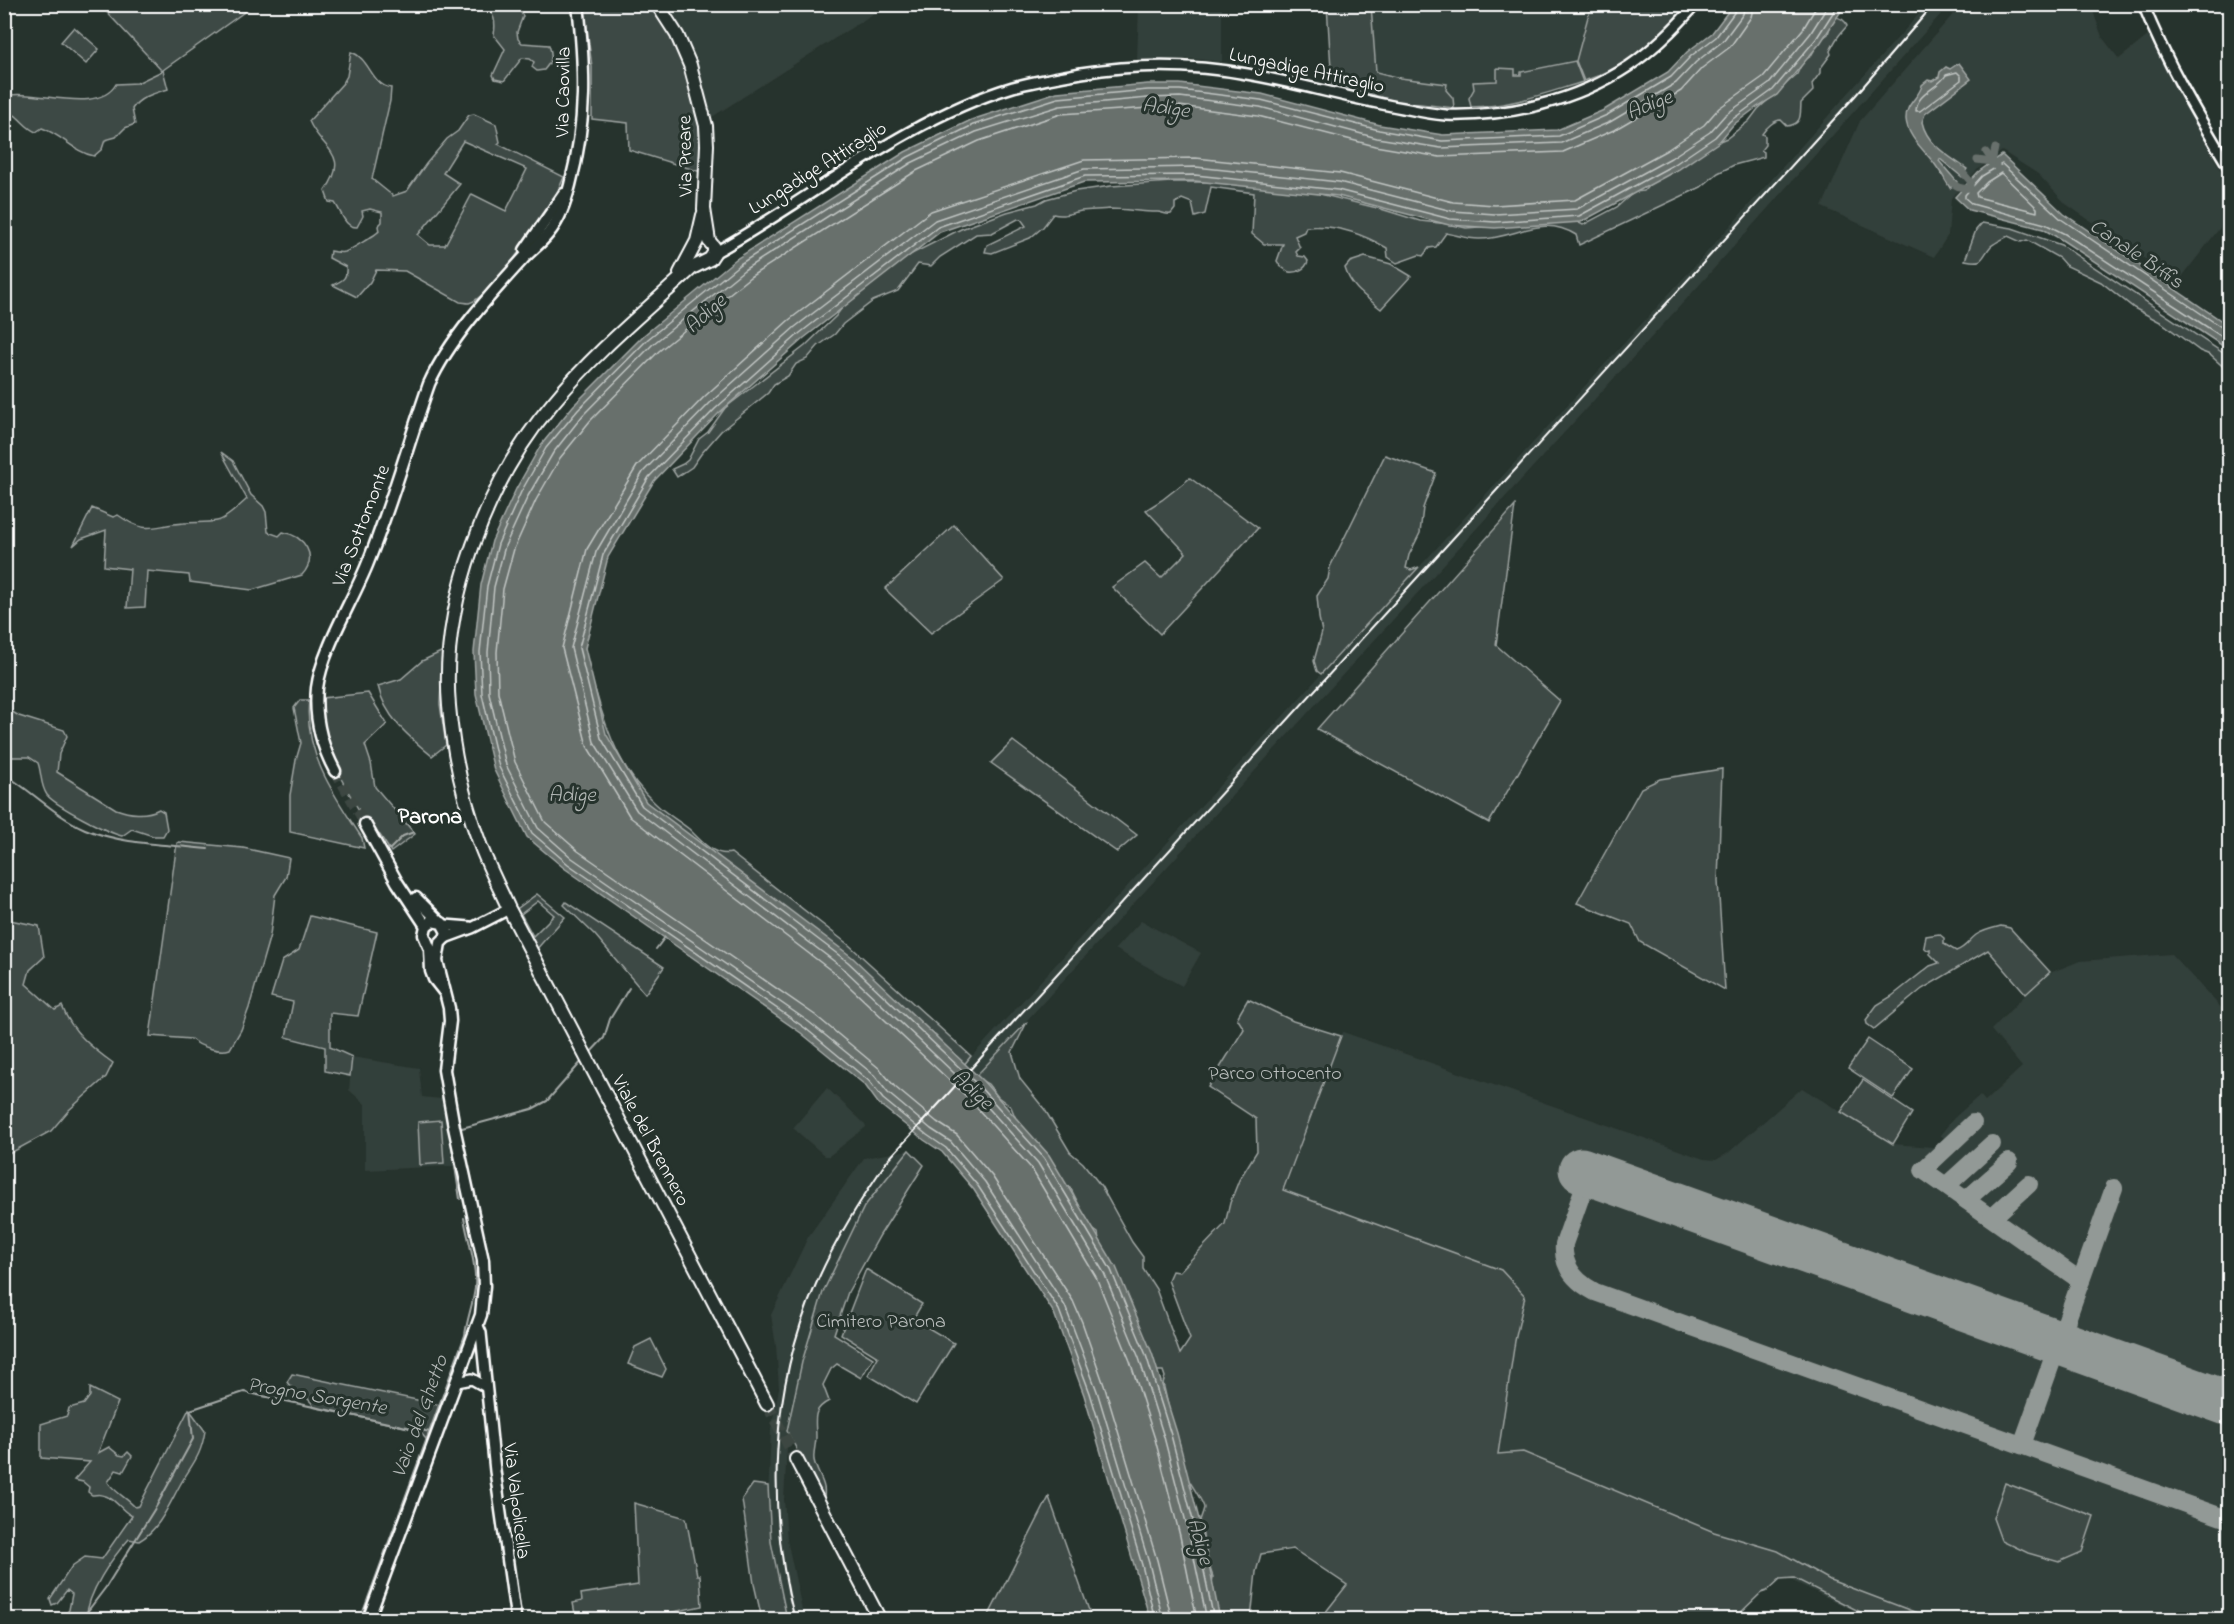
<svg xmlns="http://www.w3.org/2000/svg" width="2234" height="1624" font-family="'Indie Flower',sans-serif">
	<rect width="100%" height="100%" fill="#26332d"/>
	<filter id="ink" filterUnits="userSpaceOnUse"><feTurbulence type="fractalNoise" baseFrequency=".0167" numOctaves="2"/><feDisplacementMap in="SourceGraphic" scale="12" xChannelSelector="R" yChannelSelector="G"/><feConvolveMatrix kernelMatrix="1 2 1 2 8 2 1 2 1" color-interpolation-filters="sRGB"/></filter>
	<g filter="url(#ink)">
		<g fill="#333f3a">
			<path d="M1962 4 2091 5 2102 37 2119 59 2149 35 2230 188 2229 216 2178 282 2066 204 2038 174 2002 151 1977 170 1951 198 1948 235 1934 257 1822 207 1860 121Z"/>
			<path d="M666 5H887L709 119 697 59 676 18Z"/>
			<path d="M1139 5H1222V62L1195 59 1137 60Z"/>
			<path d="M1327 5H1588V14L1575 61 1583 82 1531 98 1487 107 1449 108 1395 101 1332 84Z"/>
			<path d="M1927 5H1949L1702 282 975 1077 963 1066 1690 271Z"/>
			<path d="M1141 921 1201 953 1182 986 1115 949Z"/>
			<path d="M2171 954 2228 1015H2229V1619H1872L1782 1576 1435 1534 1283 1193 1343 1032 1704 1159 1716 1160 1728 1153 1802 1088 1893 1144 1933 1147 1944 1138 1940 1135 1954 1118 1980 1095 1985 1101 2022 1067 1991 1030 2031 989 2052 972 2080 961Z"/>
			<path d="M352 1057 419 1068 422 1097 441 1099 454 1166 365 1170V1104L349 1090Z"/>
			<path d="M827 1088 865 1124 866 1127 829 1156H825L793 1128Z"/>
			<path d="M909 1150 864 1207 823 1292 802 1362 789 1414 784 1499 787 1539 804 1619H787L771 1542 768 1499 771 1429 779 1388 776 1346 771 1315 808 1237 864 1158Z"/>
		</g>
		<g fill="#3e4944" stroke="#9ea4a2" stroke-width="1.5" fill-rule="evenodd">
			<path d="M100 5H254L163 70 168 89C155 93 139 97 132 109L135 124 125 128 116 137 105 140 102 149 94 156C74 152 62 135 42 128L36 132C23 127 18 112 5 112L4 96C34 88 98 116 116 84L137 83 162 71Z"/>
			<path d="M483 5C496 4 517 1 523 16L517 32 518 39 522 43 549 45C553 56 552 61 544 70L537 71 532 67 534 62 530 59 522 58 504 81 495 79 493 75 505 49 494 35C496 22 495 13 483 5Z"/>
			<path d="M584 5H652C662 22 675 39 683 57 699 92 702 134 701 172L629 150 628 123 592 119V67Z"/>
			<path d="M1327 5H1371L1376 72 1400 78 1447 84 1446 90 1453 98 1454 108 1395 101 1332 84Z"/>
			<path d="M1588 5H1690C1662 37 1625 68 1584 81L1576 61 1589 13Z"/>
			<path d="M1833 16C1840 18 1845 19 1847 26 1838 36 1836 39 1830 51L1831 54 1820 69V73L1812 84 1813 91 1801 103C1800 114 1803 124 1787 126L1781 120C1774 120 1766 128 1762 134L1765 136V145L1761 150 1764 152V157L1734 165 1718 173 1701 187 1579 245 1576 235C1541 213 1516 239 1479 239 1468 239 1457 235 1446 233L1436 247 1429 248 1423 256 1419 255 1397 263 1388 257 1387 248C1363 234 1334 224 1306 227L1304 232 1295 236 1300 248 1296 252 1298 256 1305 257 1308 261C1306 269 1297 273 1289 272L1280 266 1277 261 1283 244H1264L1252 234 1254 193 1211 187 1205 214 1195 217 1192 203 1182 199 1175 203V209L1171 214C1165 215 1163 212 1157 212 1141 212 1126 209 1110 209 1101 210 1090 210 1081 211 1071 213 1064 217 1053 214L1043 227 1030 238 992 253 985 252 987 245 1026 226 1021 219H1018L992 233 976 234 940 257 931 266 918 264 898 291 873 301 843 324 835 334 818 346 807 359 796 364 788 376 774 384 768 393 721 431 701 454 692 467 677 477 672 469 683 464 688 460 699 439 708 432 725 408 805 346 836 316 844 305 892 264 961 229 1007 212 1037 204 1046 199 1076 191 1111 186 1171 182H1216L1312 192 1381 209 1420 221 1449 224 1466 228 1573 220 1583 225 1617 207 1634 192 1644 191 1649 185 1707 146 1727 138 1749 121 1758 109 1797 74 1803 61 1811 56 1819 41 1828 34Z"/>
			<path d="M74 27 99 49 86 64 61 42Z"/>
			<path d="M351 52C370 58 371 85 391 88L390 101 372 179 393 196 407 191 426 164 447 139 458 131 469 115 474 114 496 124 500 142 498 144 564 177C561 184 558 191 554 198 544 219 490 298 469 303 466 303 463 302 460 302L405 271 376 270 370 282 357 297 333 285C343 280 347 279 346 267L329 258 330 251C335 252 341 253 345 252 350 250 377 234 379 231L378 226 382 222V212L370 209 362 211 363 216 357 227C344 227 342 213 335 203L329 202 325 191C352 153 321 150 309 121L343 83 347 76ZM463 141 527 169 506 211 472 194 445 245H430L418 235 460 184 443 173Z"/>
			<path d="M1575 61 1583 82C1546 93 1509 107 1471 107L1469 98 1474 89 1473 82 1497 81V68L1515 69V75H1521V72Z"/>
			<path d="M1982 223 2012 228 2061 245 2229 357V372L2210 355 2200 351 2162 323 2134 308 2101 282 2065 265 2059 258 2027 240 2021 242 2008 236C2003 239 1996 242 1991 246 1980 259 1985 264 1965 260L1976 230Z"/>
			<path d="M1365 257 1391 264 1411 276 1381 309C1366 297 1351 288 1345 268L1350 262Z"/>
			<path d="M221 452 233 461 251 495 263 506 266 512 268 532 279 536 283 532C304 536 319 556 302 575L252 590 190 582 189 575 147 571 145 607 127 608 130 569 104 566 106 530 81 539 73 546 92 508 113 517 118 515C148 536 152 525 184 523 194 522 207 523 217 521 227 519 239 506 247 499Z"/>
			<path d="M1385 455 1436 473 1423 508 1420 533 1409 555 1406 568 1411 570 1419 567 1321 674 1317 671 1314 661 1322 632 1319 618 1317 596 1328 579 1330 567Z"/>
			<path d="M1190 478 1258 528 1160 634 1112 587 1145 563 1161 578 1186 553 1146 510 1162 500Z"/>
			<path d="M1515 506 1496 645 1560 701 1489 823 1317 729Z"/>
			<path d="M954 525 1004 580 931 633 885 589Z"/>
			<path d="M443 651 440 704 446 745 432 756C408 736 385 717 378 686L401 679 422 661Z"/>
			<path d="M596 692C607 733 623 775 656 804 666 814 678 820 689 829 701 840 713 857 731 853L849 945 971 1056 963 1066 936 1036 689 842 624 782 591 699Z"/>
			<path d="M368 693 387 724 365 745 371 763 375 787 415 834 391 852 380 835 372 831C349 795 315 742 322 698Z"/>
			<path d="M300 700H309C303 752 335 797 362 838L364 848 290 832V795L296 760 301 743 294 708Z"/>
			<path d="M4 707 19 716 64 730 67 736 59 754 57 772 116 809C129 814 146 816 159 809L164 812 167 829 163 836H153L132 829 122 836C108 833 56 806 47 795 40 785 42 774 38 763L29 757H5Z"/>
			<path d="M1013 741 1137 835 1117 852 991 763Z"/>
			<path d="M1722 769 1718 881 1725 990 1640 942 1631 924 1577 903 1641 788 1660 779Z"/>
			<path d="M179 842 243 848 289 858 286 877 275 895 270 935 249 1008 241 1030 230 1049C220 1053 200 1047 191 1039L150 1036 177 843Z"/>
			<path d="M537 894 565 917 535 951 514 911ZM538 901 554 915 533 936 521 914Z"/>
			<path d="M566 902 664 967 645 994 595 935 564 905Z"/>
			<path d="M310 916 377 932 358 1016 330 1013V1047L352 1057 350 1076 325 1071V1047L286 1037 293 1002 271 997 282 961 299 950Z"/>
			<path d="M5 919 39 926 44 957 30 970 26 984 55 1010 62 1006C71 1031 92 1048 113 1063L106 1077 69 1110 51 1131 5 1156Z"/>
			<path d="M2001 926 2010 928 2050 972 2026 994 1988 950 1922 989 1874 1029 1867 1024 1866 1020 1877 1005 1892 996 1930 966 1939 963 1930 954V949L1927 950 1924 947 1926 936 1939 934 1944 938V944L1956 951C1966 948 1968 941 1976 935 1983 930 1993 928 2001 926Z"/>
			<path d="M1248 999 1293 1021 1341 1036 1283 1190 1501 1270 1525 1296 1515 1341 1498 1454 1523 1452 1714 1532 1778 1551 1830 1580 1933 1619H1874L1794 1578 1780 1579 1767 1591 1761 1593 1734 1619H1331L1325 1613 1347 1585 1293 1549 1261 1554 1256 1572 1251 1619H1221C1217 1606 1210 1591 1213 1577 1209 1564 1202 1548 1199 1536 1196 1526 1202 1517 1204 1508 1204 1503 1182 1469 1177 1463L1180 1445 1175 1436 1163 1383 1165 1377 1163 1371H1153L1100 1247 1098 1233 1085 1224 1075 1210 1079 1205 1071 1189 1054 1175 1021 1131 1011 1107 998 1097 988 1084 975 1077 1027 1022 1012 1052 1020 1079 1045 1110 1070 1152 1083 1163 1101 1186 1132 1242 1143 1257V1269L1156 1289 1180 1354 1190 1339 1168 1280 1172 1271 1179 1272 1225 1224 1230 1203 1239 1180 1257 1151 1256 1119 1208 1087 1244 1029 1237 1018Z"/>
			<path d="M1868 1039 1913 1069 1893 1098 1848 1068Z"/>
			<path d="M1863 1080 1912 1113 1893 1144 1841 1112Z"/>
			<path d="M441 1120 444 1163 420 1165 418 1122Z"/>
			<path d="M909 1150 924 1165 880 1235 848 1292 834 1334 873 1358 861 1378 837 1364 831 1369 823 1385 829 1401C811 1410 816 1420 816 1437 816 1445 813 1451 814 1460 816 1470 822 1478 824 1487 825 1491 824 1497 824 1501L787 1431 802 1362 823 1292 864 1207Z"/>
			<path d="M866 1269 922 1304 913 1319 954 1343 916 1404 868 1375 878 1357 841 1334Z"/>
			<path d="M651 1339 666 1369 662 1377 628 1364 635 1347Z"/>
			<path d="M292 1374 441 1405 427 1440 419 1431 409 1428 314 1407C307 1393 294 1394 287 1382Z"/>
			<path d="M90 1388 118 1402 98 1453 109 1447 119 1455 124 1456 128 1452 132 1456 123 1472 116 1470 108 1482C113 1491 127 1498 135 1507L139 1506 189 1409 205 1431C201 1457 192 1464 180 1485 169 1505 159 1530 139 1541L129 1539C111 1559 88 1592 86 1619H62L69 1610 72 1594 67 1590 57 1603 52 1605 50 1599 72 1566 85 1557 102 1559 132 1516C122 1512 115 1497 102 1495 99 1494 96 1495 92 1495L88 1492 89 1487 83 1482 74 1480 90 1462 41 1458V1424L67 1416 69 1408 84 1404 90 1396Z"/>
			<path d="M2005 1483 2094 1516 2082 1552 2059 1562 2028 1553 2001 1540 1993 1518Z"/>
			<path d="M753 1484 768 1486 771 1542 787 1619H762L754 1584 742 1499Z"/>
			<path d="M1049 1497 1092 1619H987Z"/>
			<path d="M634 1503 686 1518 697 1575H700L702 1606 639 1619H576L573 1603 582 1601 581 1594 638 1585Z"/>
		</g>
		<g fill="#67706c" stroke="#a4a9a7" stroke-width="1.5">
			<path d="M1733 5H1851L1850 7 1841 11 1821 42 1777 95 1757 107 1733 125 1719 142 1679 169 1581 222 1495 228 1449 225 1338 196 1195 181 1084 182 940 232 804 338 719 413 654 481 608 557 585 648 606 734 646 802 852 957 983 1081 1049 1155 1116 1267 1152 1353 1177 1433 1202 1531 1220 1619H1150L1084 1395 1054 1313 974 1190 942 1152 924 1140 878 1103 865 1085 801 1033 564 868 527 837 494 770 476 694 474 652 481 585 492 541 516 489 541 445 573 406 644 335 736 259 905 152 971 120 1057 92 1148 84H1180L1262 94 1380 125 1443 135 1557 130 1604 110 1668 72 1687 52 1712 33Z"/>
			<path d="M1959 63 1971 79 1925 114 1922 122C1927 145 1949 156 1967 169L1962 177 1940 159 1939 161 1957 182 1950 188C1945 179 1940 171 1934 163 1924 150 1907 136 1906 119 1905 104 1920 97 1922 85L1928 80 1932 81 1939 77 1940 72 1946 67 1950 69Z"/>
			<path d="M2002 155 2064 214 2229 326V350L2062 240 2043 229 1969 210 1955 197 1978 172Z"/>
		</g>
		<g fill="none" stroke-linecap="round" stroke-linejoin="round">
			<g stroke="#c2c6c4" stroke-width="1.5">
				<path d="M1957 72 1961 76V80L1920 111H1916C1916 93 1939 88 1946 75Z"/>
				<path d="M2001 173 2037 208V212L1977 197 1976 193 1987 182Z"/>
				<path d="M2230 330 2224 329 2061 219 2002 164 1982 176 1965 195V198L1972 204 2045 224 2065 234 2230 342"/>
				<path d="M1155 1620 1142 1565 1090 1393 1059 1310 978 1186 946 1148 927 1135 883 1099 869 1081 805 1028 568 864 532 833 499 767 482 694 480 652 487 586 498 544 521 492 546 448 578 410 648 339 740 264 908 157 973 125 1058 98 1148 90H1180L1261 100 1379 130 1442 141 1559 136 1607 115 1671 77 1691 56 1716 37 1736 10 1738 4"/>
				<path d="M1163 1620 1149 1563 1097 1391 1065 1306 985 1182 951 1142 931 1129 888 1093 874 1075 809 1022 572 858 538 828 506 765 489 693 488 652 494 587 505 546 528 496 553 453 583 415 653 344 744 270 911 163 976 132 1060 106 1148 98 1180 97 1260 107 1377 138 1441 148 1561 143 1610 122 1676 83 1696 62 1723 41 1743 14 1745 4"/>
				<path d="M1172 1620 1157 1560 1105 1388 1082 1322 1073 1301 992 1176 957 1135 937 1122 895 1087 880 1069 815 1015 578 851 545 822 515 762 498 692 497 652 503 589 514 549 536 500 560 458 590 421 659 351 750 277 916 171 979 141 1061 114 1179 106 1258 116 1375 146 1440 157 1563 152 1614 130 1681 91 1702 68 1730 47 1751 17 1754 4"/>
				<path d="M1197 1620 1180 1536 1155 1439 1130 1361 1096 1277 1031 1168 967 1097 837 975 630 817 587 746 562 648 587 549 637 466 704 397 789 320 931 211 1084 160 1196 158 1340 173 1453 202 1495 205 1575 200 1667 150 1704 125 1719 108 1763 77 1803 29 1818 4"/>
				<path d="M1207 1620 1189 1534 1164 1437 1139 1358 1104 1273 1038 1163 973 1091 843 968 637 811 594 742 571 648 596 552 643 472 710 403 795 327 935 220 1084 169 1196 167 1339 182 1452 211 1495 214 1577 209 1671 158 1710 132 1725 115 1769 84 1810 34 1829 4"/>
				<path d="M1214 1620 1196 1532 1171 1435 1146 1355 1111 1270 1044 1158 978 1085 848 962 642 806 601 738 579 648 603 555 649 477 715 409 800 333 938 227 1085 176 1195 175 1338 190 1450 219 1495 222 1579 216 1675 164 1715 137 1730 121 1773 90 1816 39 1836 8 1840 4"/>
			</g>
			<g stroke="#a4a9a7" stroke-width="2">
				<path d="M4 774C32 791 55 816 85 829 123 845 167 844 208 849"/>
				<path d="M384 849H390L403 836 414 832"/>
				<path d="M656 949 665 937"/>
				<path d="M589 1054 604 1038 610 1019 629 988"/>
				<path d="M462 1128 532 1109 547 1101 583 1060"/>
				<path d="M450 1133 460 1199"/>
				<path d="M81 1620 106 1587 157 1505 193 1439 190 1410 244 1392 430 1432"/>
				<path d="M360 1620 465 1335C467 1319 473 1304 475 1288 477 1266 468 1240 464 1218"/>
			</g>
			<g stroke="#67706c" stroke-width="7">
				<path d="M1986 152 1997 168"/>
				<path d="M1977 160 1992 162"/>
				<path d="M1992 162 1995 148"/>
				<path d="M1959 168 1970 181V188"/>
				<path d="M1949 179C1955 187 1961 189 1970 188"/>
			</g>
			<g stroke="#929996" stroke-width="18">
				<path d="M1973 1123 1923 1170 2081 1281"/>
				<path d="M1589 1173 1564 1244C1562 1267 1576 1282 1595 1292L2230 1520"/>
				<path d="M1946 1186 1992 1144"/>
				<path d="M1966 1200 2009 1162"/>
				<path d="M1992 1218 2029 1184"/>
				<path d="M2022 1445 2114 1188"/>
			</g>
			<path stroke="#929996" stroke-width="45" d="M1581 1170 2230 1404"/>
			<path stroke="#3c4742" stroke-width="10" stroke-dasharray="10 5" stroke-linecap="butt" d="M335 771 365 824"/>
			<path stroke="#3c4742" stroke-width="12" stroke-dasharray="12 6" stroke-linecap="butt" d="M767 1404 796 1459"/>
			<g stroke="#fff" stroke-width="14">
				<g id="tertiary">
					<path d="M2143 4C2166 62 2198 116 2230 169"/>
					<path d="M714 253C813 198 903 120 1013 87 1035 81 1059 77 1081 73 1134 64 1193 64 1247 74 1299 83 1351 99 1403 108 1417 111 1432 114 1446 115 1509 117 1576 101 1629 66 1654 49 1676 27 1696 4"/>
					<path d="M445 925 470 927"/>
					<path d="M445 938 472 928 509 909"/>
					<path d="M478 1326 481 1333 495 1471 516 1620"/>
					<path d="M457 1382 472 1379 486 1387"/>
				</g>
			</g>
			<g stroke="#fff" stroke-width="15">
				<g id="secondary">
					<path d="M525 250 564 194"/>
					<path d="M335 771C321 745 314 719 317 688 322 650 352 602 367 565 391 506 408 444 429 384 449 340 489 296 522 260 530 251 540 244 548 234 560 219 565 204 570 185 587 121 585 70 578 4"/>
					<path d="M365 824 397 882 426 926"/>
					<path d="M416 898 439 921"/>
					<path d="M368 1620 481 1315 484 1286 483 1260 454 1127 444 1070 450 1021 449 1008 437 961 440 943 445 938 447 932 442 923 432 921 426 926 424 935 430 949 431 971 434 979 445 993"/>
				</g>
			</g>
			<g stroke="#fff" stroke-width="16">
				<g id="primary">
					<path d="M657 4 677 35 690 65 706 126 707 145 704 209 709 241 714 247V253L710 259 692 268C644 312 593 354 552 404 487 481 440 604 449 706 453 753 464 803 481 847 489 868 500 889 509 909L767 1404"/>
					<path d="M680 273 697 241 703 215"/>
					<path d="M796 1459 880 1620"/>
				</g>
			</g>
			<use href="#tertiary" stroke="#26332d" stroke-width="9"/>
			<use href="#secondary" stroke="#26332d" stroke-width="10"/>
			<use href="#primary" stroke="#26332d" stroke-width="12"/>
			<path stroke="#fff" stroke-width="2" d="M795 1620C766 1510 770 1389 816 1284 835 1240 860 1201 887 1161L1855 96 1934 4"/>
		</g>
	</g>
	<g text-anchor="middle" stroke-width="6" stroke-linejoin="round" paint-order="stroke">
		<g font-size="20" fill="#fff" stroke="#26332d">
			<text transform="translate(1307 69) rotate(12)" y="7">Lungadige Attiraglio</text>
			<text transform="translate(562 92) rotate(-89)" y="7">Via Caovilla</text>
			<text transform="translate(684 156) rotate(-91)" y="7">Via Preare</text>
			<text transform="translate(817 167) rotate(-32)" y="7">Lungadige Attiraglio</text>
			<text transform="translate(360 525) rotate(-69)" y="7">Via Sottomonte</text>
			<text transform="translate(652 1140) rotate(62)" y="7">Viale del Brennero</text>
			<text transform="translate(518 1501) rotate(83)" y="7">Via Valpolicella</text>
		</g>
		<g font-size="20" fill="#bbbfbe" stroke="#26332d">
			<text x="1275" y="1079">Parco Ottocento</text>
			<text x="881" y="1327">Cimitero Parona</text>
		</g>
		<g font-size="21" font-style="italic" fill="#b3b8b6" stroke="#26332d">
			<text transform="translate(1649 104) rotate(-22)" y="7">Adige</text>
			<text transform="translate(1166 107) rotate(8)" y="7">Adige</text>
			<text transform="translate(2137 253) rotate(34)" y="7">Canale Biffis</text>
			<text transform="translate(705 313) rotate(-42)" y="7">Adige</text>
			<text x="572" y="801">Adige</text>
			<text transform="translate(973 1089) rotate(43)" y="7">Adige</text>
			<text transform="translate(317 1395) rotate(10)" y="7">Progno Sorgente</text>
			<text transform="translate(419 1416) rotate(-70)" y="7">Vaio del Ghetto</text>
			<text transform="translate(1201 1541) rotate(74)" y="7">Adige</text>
		</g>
		<g font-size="22" font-weight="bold" fill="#fff" stroke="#26332d">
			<text x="430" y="823">Parona</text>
		</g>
	</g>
	<rect width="2234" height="1624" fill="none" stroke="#26332d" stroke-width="24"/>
	<rect x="12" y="12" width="2210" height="1600" fill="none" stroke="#fff" stroke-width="2" filter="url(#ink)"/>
</svg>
